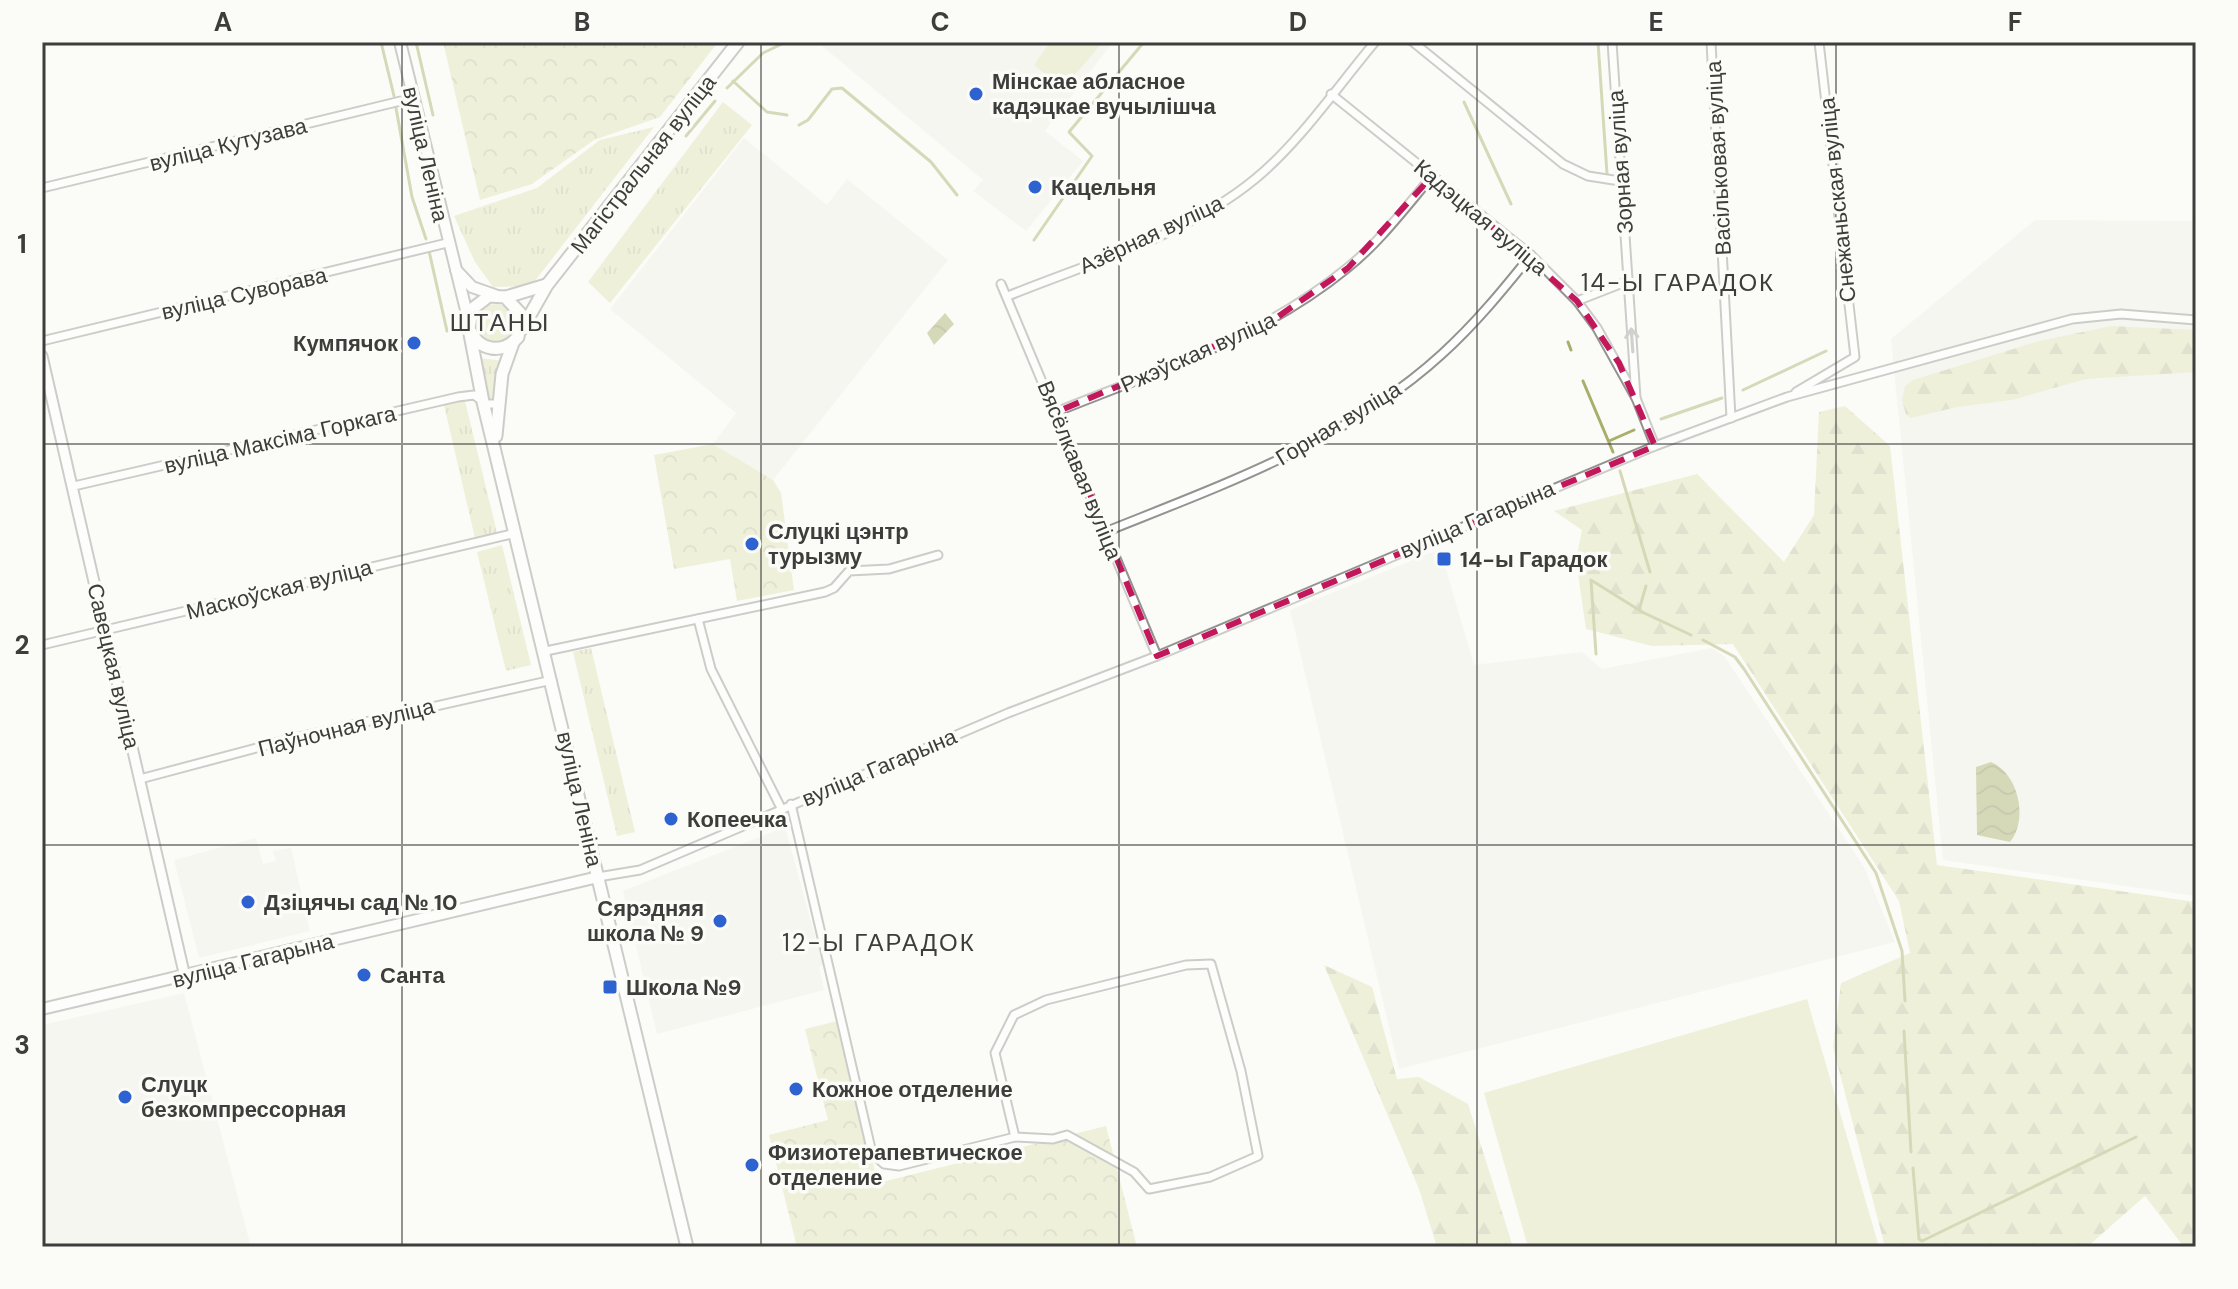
<svg xmlns="http://www.w3.org/2000/svg" width="2238" height="1289" font-family="'DM Sans',sans-serif">
	<defs>
		<pattern id="grass-tufts" width="24" height="20" patternUnits="userSpaceOnUse" patternTransform="scale(2)"><rect width="24" height="20" fill="#dee3b7"/><path d="M3 7l-1-3M5 7V3M7 7l1-3M15 17l-1-3M17 17v-4M19 17l1-3" fill="none" stroke="#bfc49e"/></pattern>
		<pattern id="forest-firs" width="22" height="20" patternUnits="userSpaceOnUse" patternTransform="scale(2)"><rect width="22" height="20" fill="#dee3b7"/><path d="M5 1l3.5 6h-7zM16 11l3.5 6h-7z" fill="#bfc49e"/></pattern>
		<pattern id="park-crowns" width="20" height="18" patternUnits="userSpaceOnUse" patternTransform="scale(2)"><rect width="20" height="18" fill="#dee3b7"/><path d="M2 6a3 3 0 1 1 6 0M12 15a3 3 0 1 1 6 0" fill="none" stroke="#bfc49e"/></pattern>
		<pattern id="water-waves" width="16" height="10" patternUnits="userSpaceOnUse" patternTransform="scale(2)"><rect width="16" height="10" fill="#a9af6b"/><path d="M0 5q4-4 8 0t8 0" fill="none" stroke="#8b9059"/></pattern>
	</defs>
	<rect width="100%" height="100%" fill="#fbfbf7"/>
	<g fill="#eef0e4">
		<path d="M825 42H1113L1045 131 1083 161 1026 231 973 191 983 180 822 46Z"/>
		<path d="M744 138 827 205 847 179 948 260 773 480 713 444 736 413 610 309Z"/>
		<path d="M2035 220 2196 221V896L1943 860 1891 339Z"/>
		<path d="M1440 549 1474 665 1582 652 1602 669 1712 648 1725 657 1864 867 1895 942 1399 1069 1290 610Z"/>
		<path d="M785 827 823 965 819 967 824 990 657 1034 623 891Z"/>
		<path d="M256 838 263 864 276 861 273 851 291 848 310 931 199 958 174 860Z"/>
		<path d="M184 993 251 1247H42V1025Z"/>
	</g>
	<g fill="url(#grass-tufts)">
		<path d="M723 102 752 125 610 303 588 282Z"/>
		<path d="M654 127 531 286 493 287 475 262 454 216 537 188 600 140Z"/>
		<circle cx="496" cy="324" r="20"/>
		<path d="M480 358 504 361 493 397 488 401Z"/>
		<path d="M465 401 497 533 475 538 444 405Z"/>
		<path d="M502 545 531 665 506 671 477 552Z"/>
		<path d="M591 648 635 832 617 836 573 652Z"/>
	</g>
	<g fill="url(#forest-firs)">
		<path d="M2111 326 2196 330V372L2086 379 2012 400 1957 407 1911 418 1906 415 1902 400 1905 386 1913 380 2039 341Z"/>
		<path d="M1845 406 1890 446 1937 865 2196 902V1247H2184L2145 1196 2087 1247H1885L1833 1047 1841 983 1910 953 1899 901 1733 644 1652 646 1586 629 1576 560 1582 530 1554 511 1697 474 1784 562 1814 515 1819 412Z"/>
		<path d="M1324 965 1372 987 1397 1079 1419 1077 1468 1104 1513 1247H1437L1419 1189Z"/>
	</g>
	<g fill="url(#park-crowns)">
		<path d="M443 42H718L660 117 594 140 532 184 480 200Z"/>
		<path d="M713 444 773 480 781 493 794 590 737 601 730 559 674 569 654 455Z"/>
		<path d="M837 1021 878 1183 1106 1126 1137 1247H797L769 1135 828 1120 805 1029Z"/>
	</g>
	<g fill="#dee3b7">
		<path d="M1050 42H1103L1066 85 1061 87 1034 65Z"/>
		<path d="M1807 999 1879 1247H1528L1484 1093Z"/>
	</g>
	<g fill="url(#water-waves)">
		<path d="M945 313 954 324 934 345 927 333Z"/>
		<path d="M1991 762C2018 773 2029 819 2010 842L1977 835 1976 767Z"/>
	</g>
	<g fill="none" stroke-linecap="round" stroke-linejoin="round">
		<g stroke="#a9af6b" stroke-width="3">
			<path d="M381 42 394 96"/>
			<path d="M416 42 433 115"/>
			<path d="M1598 42 1607 174"/>
			<path d="M733 81 767 112 787 115"/>
			<path d="M727 88 763 53 786 42"/>
			<path d="M1464 102 1511 204"/>
			<path d="M396 108 412 197 426 239"/>
			<path d="M799 125 808 120 832 89 842 88 931 162 957 195"/>
			<path d="M686 136 715 101"/>
			<path d="M1034 240 1092 156 1069 132 1144 42"/>
			<path d="M429 251 447 331"/>
			<path d="M1568 342 1571 350"/>
			<path d="M1583 381 1613 452"/>
			<path d="M1743 390 1826 351"/>
			<path d="M1661 419 1722 398"/>
			<path d="M1609 441 1634 430"/>
			<path d="M1620 471 1650 572"/>
			<path d="M1640 611 1691 635"/>
			<path d="M1703 640 1735 657 1744 669 1876 873 1902 951 1905 1001"/>
			<path d="M1596 654 1591 580 1639 610 1646 586"/>
			<path d="M1904 1031 1911 1152"/>
			<path d="M1913 1168 1919 1239 1922 1241 2136 1137"/>
		</g>
		<g stroke="#939490" stroke-width="11">
			<g id="minor">
				<path d="M1413 42 1563 164 1588 176 1620 181"/>
				<path d="M1612 42 1636 398 1655 446"/>
				<path d="M1711 42 1731 418"/>
				<path d="M1331 94 1531 255 1577 301 1597 328 1636 398"/>
				<path d="M42 188 413 98"/>
				<path d="M1001 284 1157 656"/>
				<path d="M1008 296C1089 263 1186 236 1255 179 1299 143 1338 86 1375 42"/>
				<path d="M1577 301 1628 281"/>
				<path d="M42 341 447 243"/>
				<path d="M1796 392 1855 357 1819 42"/>
				<path d="M1056 412C1157 371 1260 339 1346 269 1379 243 1405 208 1433 175"/>
				<path d="M74 486 458 397 474 395 487 404H497"/>
				<path d="M1105 532C1222 485 1347 441 1442 354 1475 324 1503 290 1531 255"/>
				<path d="M698 619 711 669 781 808"/>
				<path d="M42 645 516 533"/>
				<path d="M546 651 825 592 834 588 849 571 889 569 938 555"/>
				<path d="M140 779 294 738 552 680"/>
				<path d="M791 804 872 1153 884 1164 899 1166 1015 1137 1053 1139 1067 1135 1134 1172 1149 1189 1210 1177 1258 1156 1241 1071 1211 964 1186 965 1046 1000 1014 1015 995 1053 1015 1137"/>
				<path d="M598 877 640 870 1008 713 1157 656 1655 446 1787 397 2072 319 2121 314 2196 320"/>
			</g>
		</g>
		<g stroke="#939490" stroke-width="13">
			<path id="tertiary" d="M42 356 185 977"/>
		</g>
		<g stroke="#939490" stroke-width="14">
			<g id="secondary">
				<path d="M400 42 469 322"/>
				<path d="M456 270 472 287 495 295"/>
				<path d="M42 1009 598 877"/>
			</g>
		</g>
		<g stroke="#939490" stroke-width="15">
			<g id="primary">
				<path d="M506 297 546 285"/>
				<path d="M469 329C479 351 502 355 518 337L521 314 505 297 489 296 472 309 469 329 483 402 687 1247"/>
				<path d="M522 329 547 285 738 42"/>
				<path d="M496 436 502 374 513 343"/>
			</g>
		</g>
		<use href="#minor" stroke="#fff" stroke-width="7"/>
		<use href="#tertiary" stroke="#fff" stroke-width="9"/>
		<use href="#secondary" stroke="#fff" stroke-width="10"/>
		<use href="#primary" stroke="#fff" stroke-width="11"/>
	</g>
	<defs><path id="oneway-shaft" d="M-6 0H5M1.5-3L5.5 0L1.5 3" fill="none" stroke-width="1.6" stroke-linecap="round" stroke-linejoin="round" transform="scale(2)"/></defs>
	<use stroke="#9e9e9e" href="#oneway-shaft" transform="translate(1632 340) rotate(-94)"/>
	<path d="M0 0H2238V1289H0ZM1433 175 1577 301 1619 363 1655 446 1157 656 1056 412 1266 325 1348 268Z" fill="#fbfbf7" fill-opacity=".55" fill-rule="evenodd"/>
	<path fill="none" stroke="#c2185b" stroke-width="6" stroke-dasharray="16 10" stroke-linejoin="round" d="M1433 175 1577 301 1619 363 1655 446 1157 656 1056 412 1266 325 1348 268Z"/>
	<path fill="none" stroke="#3d3d3c" stroke-width="2" stroke-opacity="0.55" d="M402 42V1247M761 42V1247M1119 42V1247M1477 42V1247M1836 42V1247M42 444H2196M42 845H2196"/>
	<g fill="#2d62d0" stroke="#fbfbf7" stroke-width="3">
		<circle cx="976" cy="94" r="8"/>
		<circle cx="1035" cy="187" r="8"/>
		<circle cx="414" cy="343" r="8"/>
		<circle cx="752" cy="544" r="8"/>
		<rect x="1436" y="551" width="16" height="16" rx="4"/>
		<circle cx="671" cy="819" r="8"/>
		<circle cx="248" cy="902" r="8"/>
		<circle cx="720" cy="921" r="8"/>
		<circle cx="364" cy="975" r="8"/>
		<rect x="602" y="979" width="16" height="16" rx="4"/>
		<circle cx="796" cy="1089" r="8"/>
		<circle cx="125" cy="1097" r="8"/>
		<circle cx="752" cy="1165" r="8"/>
	</g>
	<g text-anchor="middle" stroke-width="7" stroke-linejoin="round" paint-order="stroke">
		<g font-size="22" font-weight="bold" fill="#3d3d3c" stroke="#fbfbf7" text-anchor="start">
			<text x="992" y="89">Мінскае абласное<tspan x="992" dy="25">кадэцкае вучылішча</tspan></text>
			<text x="1051" y="195">Кацельня</text>
			<text x="398" y="351" text-anchor="end">Кумпячок</text>
			<text x="768" y="539">Слуцкі цэнтр<tspan x="768" dy="25">турызму</tspan></text>
			<text x="1460" y="567">14-ы Гарадок</text>
			<text x="687" y="827">Копеечка</text>
			<text x="264" y="910">Дзіцячы сад № 10</text>
			<text x="704" y="916" text-anchor="end">Сярэдняя<tspan x="704" dy="25">школа № 9</tspan></text>
			<text x="380" y="983">Санта</text>
			<text x="626" y="995">Школа №9</text>
			<text x="141" y="1092">Слуцк<tspan x="141" dy="25">безкомпрессорная</tspan></text>
			<text x="812" y="1097">Кожное отделение</text>
			<text x="768" y="1160">Физиотерапевтическое<tspan x="768" dy="25">отделение</tspan></text>
		</g>
		<g font-size="22" fill="#3d3d3c" stroke="#fbfbf7">
			<text transform="translate(228 144) rotate(-14)" y="8">вуліца Кутузава</text>
			<text transform="translate(426 154) rotate(77)" y="8">вуліца Леніна</text>
			<text transform="translate(1718 158) rotate(-93)" y="8">Васільковая вуліца</text>
			<text transform="translate(1620 162) rotate(-94)" y="8">Зорная вуліца</text>
			<text transform="translate(643 164) rotate(-52)" y="8">Магістральная вуліца</text>
			<text transform="translate(1837 200) rotate(-96)" y="8">Снежаньская вуліца</text>
			<text transform="translate(1481 217) rotate(40)" y="8">Кадэцкая вуліца</text>
			<text transform="translate(1151 234) rotate(-25)" y="8">Азёрная вуліца</text>
			<text transform="translate(244 293) rotate(-13)" y="8">вуліца Суворава</text>
			<text transform="translate(1198 352) rotate(-24)" y="8">Ржэўская вуліца</text>
			<text transform="translate(1338 423) rotate(-31)" y="8">Горная вуліца</text>
			<text transform="translate(280 439) rotate(-13)" y="8">вуліца Максіма Горкага</text>
			<text transform="translate(1080 470) rotate(68)" y="8">Вясёлкавая вуліца</text>
			<text transform="translate(1477 519) rotate(-23)" y="8">вуліца Гагарына</text>
			<text transform="translate(279 589) rotate(-14)" y="8">Маскоўская вуліца</text>
			<text transform="translate(114 666) rotate(77)" y="8">Савецкая вуліца</text>
			<text transform="translate(346 727) rotate(-14)" y="8">Паўночная вуліца</text>
			<text transform="translate(879 767) rotate(-23)" y="8">вуліца Гагарына</text>
			<text transform="translate(580 799) rotate(77)" y="8">вуліца Леніна</text>
			<text transform="translate(253 960) rotate(-14)" y="8">вуліца Гагарына</text>
		</g>
		<g font-size="24" letter-spacing="2" fill="#3d3d3c" stroke="#fbfbf7">
			<text x="1678" y="291">14-Ы ГАРАДОК</text>
			<text x="500" y="331">ШТАНЫ</text>
			<text x="879" y="951">12-Ы ГАРАДОК</text>
		</g>
	</g>
	<rect width="2238" height="1289" fill="none" stroke="#fbfbf7" stroke-width="88"/>
	<rect x="44" y="44" width="2150" height="1201" fill="none" stroke="#3d3d3c" stroke-width="3"/>
	<g font-size="26" text-anchor="middle" font-weight="bold" fill="#3d3d3c">
		<text x="223" y="31">A</text>
		<text x="582" y="31">B</text>
		<text x="940" y="31">C</text>
		<text x="1298" y="31">D</text>
		<text x="1656" y="31">E</text>
		<text x="2015" y="31">F</text>
		<text x="22" y="253">1</text>
		<text x="22" y="654">2</text>
		<text x="22" y="1054">3</text>
	</g>
</svg>
